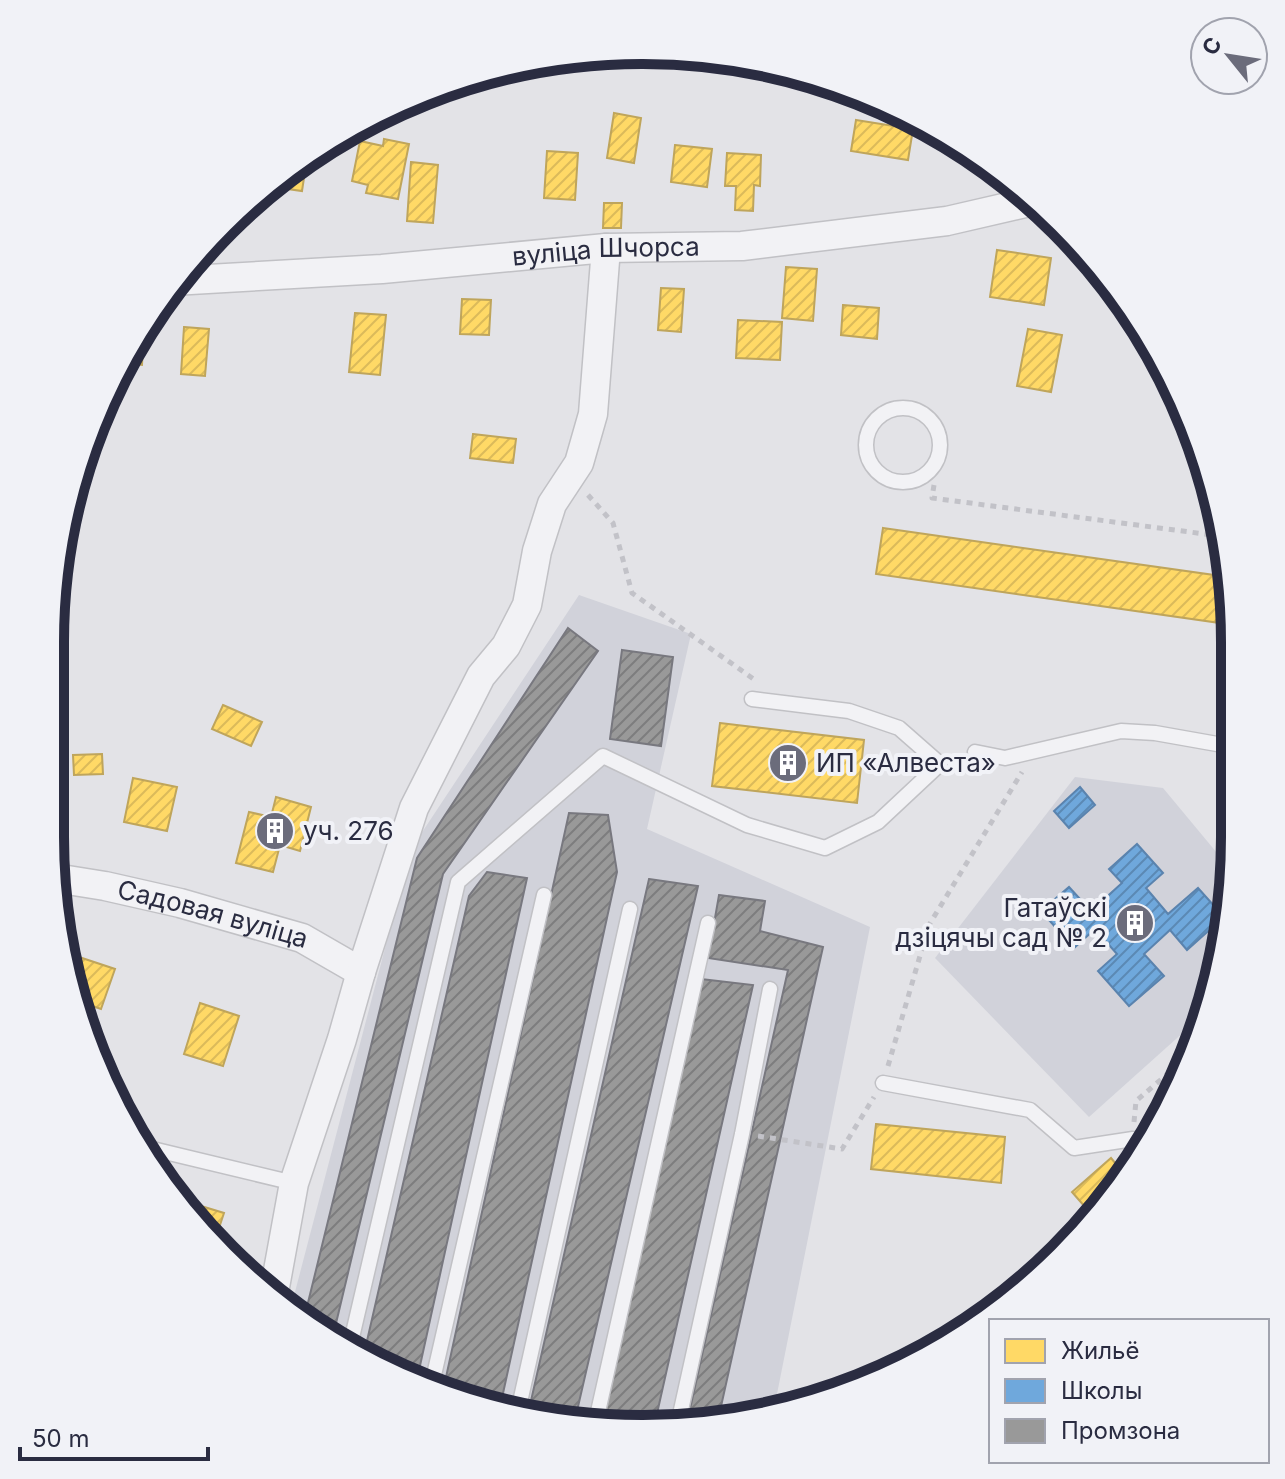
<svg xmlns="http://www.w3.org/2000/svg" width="1285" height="1479" font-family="Inter,sans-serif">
	<defs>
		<pattern id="homes-hatch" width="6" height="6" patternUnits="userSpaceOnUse" patternTransform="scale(2)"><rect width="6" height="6" fill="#ffd966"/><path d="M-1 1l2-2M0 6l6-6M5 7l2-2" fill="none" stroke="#dbba5a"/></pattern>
		<pattern id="schools-hatch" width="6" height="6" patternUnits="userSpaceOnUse" patternTransform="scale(2)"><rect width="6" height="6" fill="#6fa8dc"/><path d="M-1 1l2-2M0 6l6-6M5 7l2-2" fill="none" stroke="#5b89b4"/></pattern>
		<pattern id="industry-hatch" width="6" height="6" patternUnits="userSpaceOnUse" patternTransform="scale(2)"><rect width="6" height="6" fill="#999"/><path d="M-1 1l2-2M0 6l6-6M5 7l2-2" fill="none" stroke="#7d7d7e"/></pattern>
	</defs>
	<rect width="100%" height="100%" fill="#e3e3e7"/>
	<g fill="#d1d2da">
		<path d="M579 595 691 634 647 829 870 927 774 1409 682 1428 565 1424 416 1384 290 1311 411 849Z"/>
		<path d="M1075 777 1163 788 1232 871 1224 953 1205 1013 1089 1117 935 958Z"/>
	</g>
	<g fill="url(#homes-hatch)" stroke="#bfa55b" stroke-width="2">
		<path d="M614 113 641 118 634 163 607 158Z"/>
		<path d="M856 120 913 129 908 160 851 151Z"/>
		<path d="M384 139 409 144 398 199 366 193 368 185 352 181 360 141 383 146Z"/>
		<path d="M675 145 712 149 707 187 671 182Z"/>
		<path d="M547 151 578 153 575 200 544 198Z"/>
		<path d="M970 152 988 163 969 161Z"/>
		<path d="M727 153 761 155 760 186 754 185 753 211 735 210 736 186H725Z"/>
		<path d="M307 158 302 191 267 186Z"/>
		<path d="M411 162 438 165 433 223 407 221Z"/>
		<path d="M604 203H622L621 228H603Z"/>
		<path d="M997 250 1051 258 1044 305 990 297Z"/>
		<path d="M786 267 817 269 813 321 782 318Z"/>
		<path d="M661 288 684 289 681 332 658 330Z"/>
		<path d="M462 299 491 300 489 335 460 334Z"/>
		<path d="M843 305 879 308 877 339 841 335Z"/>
		<path d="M355 313 386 315 380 375 349 372Z"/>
		<path d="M738 320 782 322 780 360 736 358Z"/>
		<path d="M184 327 209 329 205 376 181 374Z"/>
		<path d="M144 328 142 365 122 363Z"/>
		<path d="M1028 329 1062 335 1051 392 1017 386Z"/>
		<path d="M473 434 516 439 513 463 470 458Z"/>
		<path d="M883 528 1228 577 1234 603V625L876 574Z"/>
		<path d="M223 705 262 722 251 746 212 729Z"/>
		<path d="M720 723 864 740 857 803 712 786Z"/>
		<path d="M102 754 103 774 74 775 73 755Z"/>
		<path d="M133 778 177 787 167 831 124 822Z"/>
		<path d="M1235 793V822L1220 808Z"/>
		<path d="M276 797 311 807 300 851 280 845 273 872 236 863 249 812 271 817Z"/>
		<path d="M73 955 115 969 101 1009 74 1000 70 989 68 971Z"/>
		<path d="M200 1003 239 1016 223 1066 184 1054Z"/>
		<path d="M876 1124 1005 1137 1001 1183 871 1169Z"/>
		<path d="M1111 1158 1126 1176 1092 1215 1072 1192Z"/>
		<path d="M178 1199 224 1213 214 1243 197 1227Z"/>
	</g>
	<g fill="url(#schools-hatch)" stroke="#5a83ae" stroke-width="2">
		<path d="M1080 787 1095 805 1069 828 1054 811Z"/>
		<path d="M1137 844 1163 873 1146 888 1168 914 1198 888 1224 917 1187 950 1170 930 1144 954 1164 976 1129 1006 1098 971 1117 954 1095 929 1074 948 1041 911 1069 887 1091 911 1122 883 1109 869Z"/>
	</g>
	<g fill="url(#industry-hatch)" stroke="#78787f" stroke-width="2">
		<path d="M568 628 598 651 443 874 333 1336 304 1319 417 858Z"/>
		<path d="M622 650 673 657 661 746 610 739Z"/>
		<path d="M569 813 608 815 617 872 500 1407 443 1391Z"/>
		<path d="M487 872 527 878 416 1384 364 1354 469 896Z"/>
		<path d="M649 879 698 886 574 1424H565L528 1414Z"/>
		<path d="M719 895 765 901 760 931 823 947 718 1420 686 1427 788 970 708 958Z"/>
		<path d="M701 979 753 985 654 1427 602 1425Z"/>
	</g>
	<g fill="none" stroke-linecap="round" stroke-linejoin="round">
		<g stroke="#c1c1c5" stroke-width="17">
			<g id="lane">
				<circle cx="903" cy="445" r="37"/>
				<path d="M975 752 1005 758 1121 731 1155 733 1234 747"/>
				<path d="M883 1083 1030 1110 1074 1148 1133 1139 1145 1146"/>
				<path d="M144 1147 294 1183"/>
				<path d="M350 1346 458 882 603 756 747 825 825 848 878 822 940 764 899 728 849 711 752 699"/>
				<path d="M431 1388 544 895"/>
				<path d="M518 1411 630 909"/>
				<path d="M595 1425 708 923"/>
				<path d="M677 1428 742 1134 770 989"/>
			</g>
		</g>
		<g stroke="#c1c1c5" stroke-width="31">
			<g id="street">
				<path id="s1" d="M173 281 382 269 606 248 742 246 947 221 1034 201"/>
				<path id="s2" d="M55 878 105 886 180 903 302 938 361 972"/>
				<path d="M273 1298 294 1183 342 1039 361 972 414 808 481 676 506 646 527 605 537 551 552 504 579 463 593 414 606 248"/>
			</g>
		</g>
		<g stroke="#c2c2c8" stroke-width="5" stroke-dasharray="6 6" stroke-linecap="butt">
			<path d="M934 485 932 498 1220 536"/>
			<path d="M588 495 613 523 632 593 755 680"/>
			<path d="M888 1066 929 925 1022 772"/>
			<path d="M1134 1122 1136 1101 1193 1052"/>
			<path d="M758 1136 842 1149 874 1097"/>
		</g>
		<use href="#lane" stroke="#f2f2f5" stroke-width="14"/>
		<use href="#street" stroke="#f2f2f5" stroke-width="28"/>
	</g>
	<defs>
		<g id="building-disc" transform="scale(2)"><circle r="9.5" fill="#6b6c7b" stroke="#f1f2f7"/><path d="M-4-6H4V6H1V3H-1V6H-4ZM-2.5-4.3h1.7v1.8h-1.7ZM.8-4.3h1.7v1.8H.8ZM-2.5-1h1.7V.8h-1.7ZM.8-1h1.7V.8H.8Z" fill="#fff"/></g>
	</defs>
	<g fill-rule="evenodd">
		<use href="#building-disc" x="788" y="763"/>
		<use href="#building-disc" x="275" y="831"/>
		<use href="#building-disc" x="1135" y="923"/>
	</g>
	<g text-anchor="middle" stroke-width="8" stroke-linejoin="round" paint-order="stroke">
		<g font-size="26" fill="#2a2c41" stroke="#f1f2f7">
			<text dy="9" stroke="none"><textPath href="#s1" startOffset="434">вуліца Шчорса</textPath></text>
			<text dy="9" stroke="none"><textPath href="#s2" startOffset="162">Садовая вуліца</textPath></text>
		</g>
		<g font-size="26" fill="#2a2c41" stroke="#f1f2f7" text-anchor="start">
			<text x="816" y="772">ИП «Алвеста»</text>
			<text x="303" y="840">уч. 276</text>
			<text x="1107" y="917" text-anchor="end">Гатаўскі<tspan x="1107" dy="30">дзіцячы сад № 2</tspan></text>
		</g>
	</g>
	<path d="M0 0H1285V1479H0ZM642 64H643A578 578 0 0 1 1221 642V837A578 578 0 0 1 643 1415H642A578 578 0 0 1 64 837V642A578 578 0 0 1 642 64Z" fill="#f1f2f7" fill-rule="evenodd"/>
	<path fill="none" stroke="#2a2c41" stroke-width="10" d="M642 64H643A578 578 0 0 1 1221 642V837A578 578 0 0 1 643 1415H642A578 578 0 0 1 64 837V642A578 578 0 0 1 642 64Z"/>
	<rect x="989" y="1319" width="280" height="144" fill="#f1f2f7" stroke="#a1a3ae" stroke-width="2"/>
	<rect x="1005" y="1339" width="40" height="24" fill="#ffd966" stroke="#a1a3ae" stroke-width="2"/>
	<text x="1061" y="1359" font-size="24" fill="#2a2c41">Жильё</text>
	<rect x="1005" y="1379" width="40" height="24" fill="#6fa8dc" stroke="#a1a3ae" stroke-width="2"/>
	<text x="1061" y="1399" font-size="24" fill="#2a2c41">Школы</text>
	<rect x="1005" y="1419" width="40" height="24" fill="#999999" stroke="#a1a3ae" stroke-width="2"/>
	<text x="1061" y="1439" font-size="24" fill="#2a2c41">Промзона</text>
	<g transform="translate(1229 56) rotate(300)"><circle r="38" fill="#f1f2f7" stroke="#a1a3ae" stroke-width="2"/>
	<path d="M0-6L14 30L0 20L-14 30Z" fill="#6b6c7b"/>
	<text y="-12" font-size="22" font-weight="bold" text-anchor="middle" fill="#2a2c41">С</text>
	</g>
	<path d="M20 1447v12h188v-12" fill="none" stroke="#2a2c41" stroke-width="4"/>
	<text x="32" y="1447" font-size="24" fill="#2a2c41" stroke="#f1f2f7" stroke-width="6" paint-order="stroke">50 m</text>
</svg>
